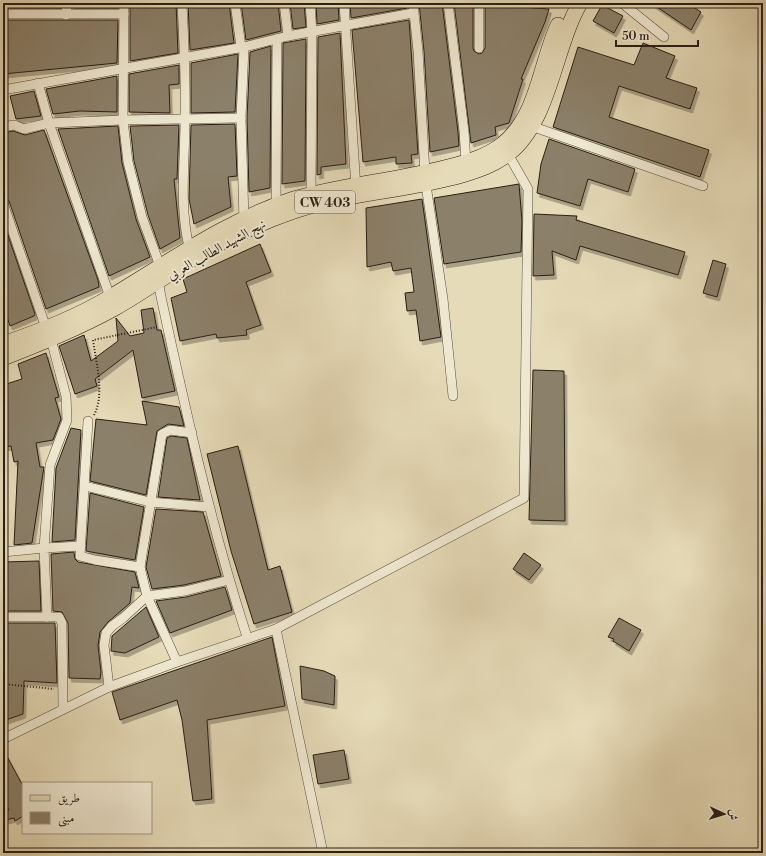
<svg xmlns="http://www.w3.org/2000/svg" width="766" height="856" font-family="'Libre Bodoni',Amiri,serif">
	<defs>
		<filter id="shadow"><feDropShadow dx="2.5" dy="4" stdDeviation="0" flood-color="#0004"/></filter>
	</defs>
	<rect width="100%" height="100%" fill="#e6dbb8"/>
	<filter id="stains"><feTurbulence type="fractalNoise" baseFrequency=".005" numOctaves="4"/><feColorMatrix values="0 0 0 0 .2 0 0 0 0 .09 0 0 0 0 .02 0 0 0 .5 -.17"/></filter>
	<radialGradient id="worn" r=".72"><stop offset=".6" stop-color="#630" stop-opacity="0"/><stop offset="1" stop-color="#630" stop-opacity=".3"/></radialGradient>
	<g fill="#8b806a" stroke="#281e15" filter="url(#shadow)">
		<rect x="3" y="3" width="58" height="5"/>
		<rect x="73" y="3" width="45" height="5"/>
		<path d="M130 3H176L178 53 130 61Z"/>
		<path d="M188 3H229L234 43 190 50Z"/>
		<path d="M241 3H278L281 31 246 40Z"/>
		<path d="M290 3H304L306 27 293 29Z"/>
		<path d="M316 3H338L339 20 317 24Z"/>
		<path d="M350 3H407V8L351 18Z"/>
		<path d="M419 3H442L458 132 459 146 430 152 424 51Z"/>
		<path d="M454 3H473V48L474 51 479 54 482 53 485 48V3H521V7L549 9 545 22 521 79H523L509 123 495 127 496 135 471 143Z"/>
		<path d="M651 3H687L701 12 691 30Z"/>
		<path d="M602 5 623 16 614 33 593 21Z"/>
		<path d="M3 20H118L117 63 3 74Z"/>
		<path d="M409 20 418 154 411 155 412 163 396 164V157L363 162 352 30Z"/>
		<path d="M340 33 346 164 321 167V174L317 175 318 37Z"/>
		<path d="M306 39 305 181 282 184 283 43Z"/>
		<path d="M643 43 675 56 666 78 697 88 690 109 619 86 609 117 709 150 700 177 553 127 578 47 634 65Z"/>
		<path d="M271 46 270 188 249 192 247 118 250 52Z"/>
		<path d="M238 54 235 112 191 113V63Z"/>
		<path d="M179 65V84L169 85 170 113 129 112V74Z"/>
		<path d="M117 76V112L80 111 53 114 46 89Z"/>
		<path d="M34 91 41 116 16 119 10 96Z"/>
		<path d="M235 124 237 176 228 177 231 207 194 224 189 199 191 125Z"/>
		<path d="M179 125 177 179H174L180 238 160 249 148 215 134 161 130 126Z"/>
		<path d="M118 126 122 163 136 219 150 257 109 276 58 129Z"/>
		<path d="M44 130 98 280 99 287 46 309 9 201 3 197V133L13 131 25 135Z"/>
		<path d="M549 139 635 169 628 192 588 179 580 206 537 193 541 164Z"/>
		<path d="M519 184 522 221 521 252 444 264 434 198Z"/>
		<path d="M422 199 441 337 420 341 416 310 407 311 405 293 414 292 411 268 393 271 391 262 367 267 366 208Z"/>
		<path d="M534 214 577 216 576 220 685 252 678 275 580 246 576 260 552 251 554 275 533 276Z"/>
		<path d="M3 221 35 314 34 316 10 326 3 305Z"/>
		<path d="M260 244 271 272 246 282 261 325 246 330 247 335 217 338 216 334 180 341 171 298 187 292 183 279Z"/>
		<path d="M713 260 726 264 717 297 703 293Z"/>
		<path d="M153 308 157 330H161L175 391 142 398 133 350 95 379 97 386 75 394 59 346 84 335 91 361 118 341 116 318 130 336 144 333 141 310Z"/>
		<path d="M46 353 59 397 55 398 61 419 53 440 36 443 40 467H44L32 543 14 545 18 461 14 462 11 446 3 447V385L22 379 18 364Z"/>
		<path d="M533 370 564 371 565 521 529 520Z"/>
		<path d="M142 401 179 407 184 426 168 424 157 431 146 495 90 481 96 419 147 425Z"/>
		<path d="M71 428 81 430 75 540 52 542 56 468Z"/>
		<path d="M171 436 187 438 200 500 158 497 167 438Z"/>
		<path d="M238 446 268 570 280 566 292 612 254 624 231 551 207 454Z"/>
		<path d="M90 493 144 507 135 560 86 551Z"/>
		<path d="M156 509 203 512 221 576 184 585 152 589 146 567Z"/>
		<path d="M74 552 75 559 78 562 135 572 139 588 132 587 130 603 108 622 100 632 98 646 101 672 100 679 69 678 68 623 62 612 53 611 51 554Z"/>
		<path d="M524 553 541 565 529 580 513 569Z"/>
		<path d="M39 561 41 611H3V562Z"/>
		<path d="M225 587 232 610 170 633 156 601 186 597Z"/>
		<path d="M146 607 159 637 125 653 111 651 112 636Z"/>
		<path d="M619 618 641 630 629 651 613 641 614 639 608 637Z"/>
		<path d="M3 623H55L57 683 24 681 23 714 3 721Z"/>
		<path d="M272 637 285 706 207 720 212 799 193 801 182 720 177 700 120 720 112 692Z"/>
		<path d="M300 666 324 671 335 676 334 705 302 699Z"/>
		<path d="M3 749 23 786V816L15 821 14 818 6 820 4 812 9 810 3 800Z"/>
		<path d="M344 750 349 779 318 784 313 755Z"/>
	</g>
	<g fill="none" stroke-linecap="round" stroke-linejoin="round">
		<g stroke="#584d3e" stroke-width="10">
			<g id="street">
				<path d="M124 3 123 120 128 162 142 217 160 266 158 280 161 297C186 412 211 526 247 637"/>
				<path d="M182 3C184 42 186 80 185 119 185 161 179 206 189 247"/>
				<path d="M235 3 241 47"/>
				<path d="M284 3 288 36"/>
				<path d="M310 3 312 33 311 195"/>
				<path d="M344 3 356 189"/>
				<path d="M413 3 418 51 425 173"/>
				<path d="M448 3 464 131 466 163"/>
				<path d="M622 3 664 37"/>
				<path d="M3 14H124"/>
				<path d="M66 15 67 3"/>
				<path d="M244 47 241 118 244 221"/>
				<path d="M479 48V3"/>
				<path d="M38 83 49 123 110 297"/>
				<path d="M3 90 244 47 288 36 413 13"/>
				<path d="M531 126 703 186"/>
				<path d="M3 127 14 125 24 129 49 123 123 120 241 118"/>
				<path d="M426 185 443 299 453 396"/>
				<path d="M3 203 46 328"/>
				<path d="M276 206 277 39"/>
				<path d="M88 421 80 556 95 560 140 567"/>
				<path d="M85 486 150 502 209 507"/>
				<path d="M3 552 44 548 50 465 67 420 66 396 51 339"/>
				<path d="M3 617H59L62 623 63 708"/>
				<path d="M47 617 44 548 81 546"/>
				<path d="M276 629 323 853"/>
				<path d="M177 662 147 596 140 567 162 434 170 430 192 433"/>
				<path d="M109 687 104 645 106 633 112 626 123 618 147 596 185 591 229 580"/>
				<path d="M3 739 109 687 177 662 276 629 524 498 528 189 508 154"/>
			</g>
		</g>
		<g stroke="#281e15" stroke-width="16">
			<g id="primary">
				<path d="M3 344C40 331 78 317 112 296 171 261 227 220 294 199 342 185 392 181 440 169 462 164 485 158 503 144 538 115 540 64 558 25"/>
				<path d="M3 358C41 343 79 328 115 308 145 291 174 270 204 252 245 229 287 210 334 200 377 191 420 187 462 175 478 170 494 165 508 154 550 122 554 48 580 3"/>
			</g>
		</g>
		<g stroke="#281e15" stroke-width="2" stroke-dasharray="1 2" stroke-linecap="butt">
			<path d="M94 415C105 395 96 362 93 340L157 327"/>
			<path d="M3 684 54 689"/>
		</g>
		<use href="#street" stroke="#efe8d1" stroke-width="9"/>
		<use href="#primary" stroke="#e6dbb8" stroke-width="15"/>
	</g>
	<g text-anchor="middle" stroke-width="4" stroke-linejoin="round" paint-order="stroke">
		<rect fill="#efe8d1" stroke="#645b4d" stroke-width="1" x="295" y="191" width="60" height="22" rx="3"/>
		<g font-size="13" font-weight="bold" fill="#281e15">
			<text x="325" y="207">CW 403</text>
		</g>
		<g font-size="14" fill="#281e15" stroke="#efe8d1">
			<text transform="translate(216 249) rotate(-29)" y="5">نهج الشهيد الطالب العربي</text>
		</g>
	</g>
	<rect width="766" height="856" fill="none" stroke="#e6dbb8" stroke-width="16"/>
	<rect x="4" y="4" width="758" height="848" fill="none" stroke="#281e15" stroke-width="2"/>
	<rect x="8" y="8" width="750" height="840" fill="none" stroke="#281e15"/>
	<rect x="22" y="782" width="130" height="52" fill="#efe8d1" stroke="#9f9786"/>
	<rect x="30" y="795" width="20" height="6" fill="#e6dbb8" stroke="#9f9786"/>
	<text x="58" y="802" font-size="12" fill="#281e15">طريق</text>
	<rect x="30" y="812" width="20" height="12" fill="#8b806a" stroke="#9f9786"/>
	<text x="58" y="822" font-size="12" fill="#281e15">مبنى</text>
	<g transform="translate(724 814) rotate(94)" stroke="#efe8d1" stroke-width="3" paint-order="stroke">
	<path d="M0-3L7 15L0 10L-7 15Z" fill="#281e15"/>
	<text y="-6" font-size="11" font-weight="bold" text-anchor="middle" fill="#281e15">ش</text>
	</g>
	<path d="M616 40v6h82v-6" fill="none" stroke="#281e15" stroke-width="2"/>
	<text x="622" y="40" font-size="12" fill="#281e15" stroke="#efe8d1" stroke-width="3" paint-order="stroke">50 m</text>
	<rect width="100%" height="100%" filter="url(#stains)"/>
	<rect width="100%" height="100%" fill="url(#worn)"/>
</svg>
